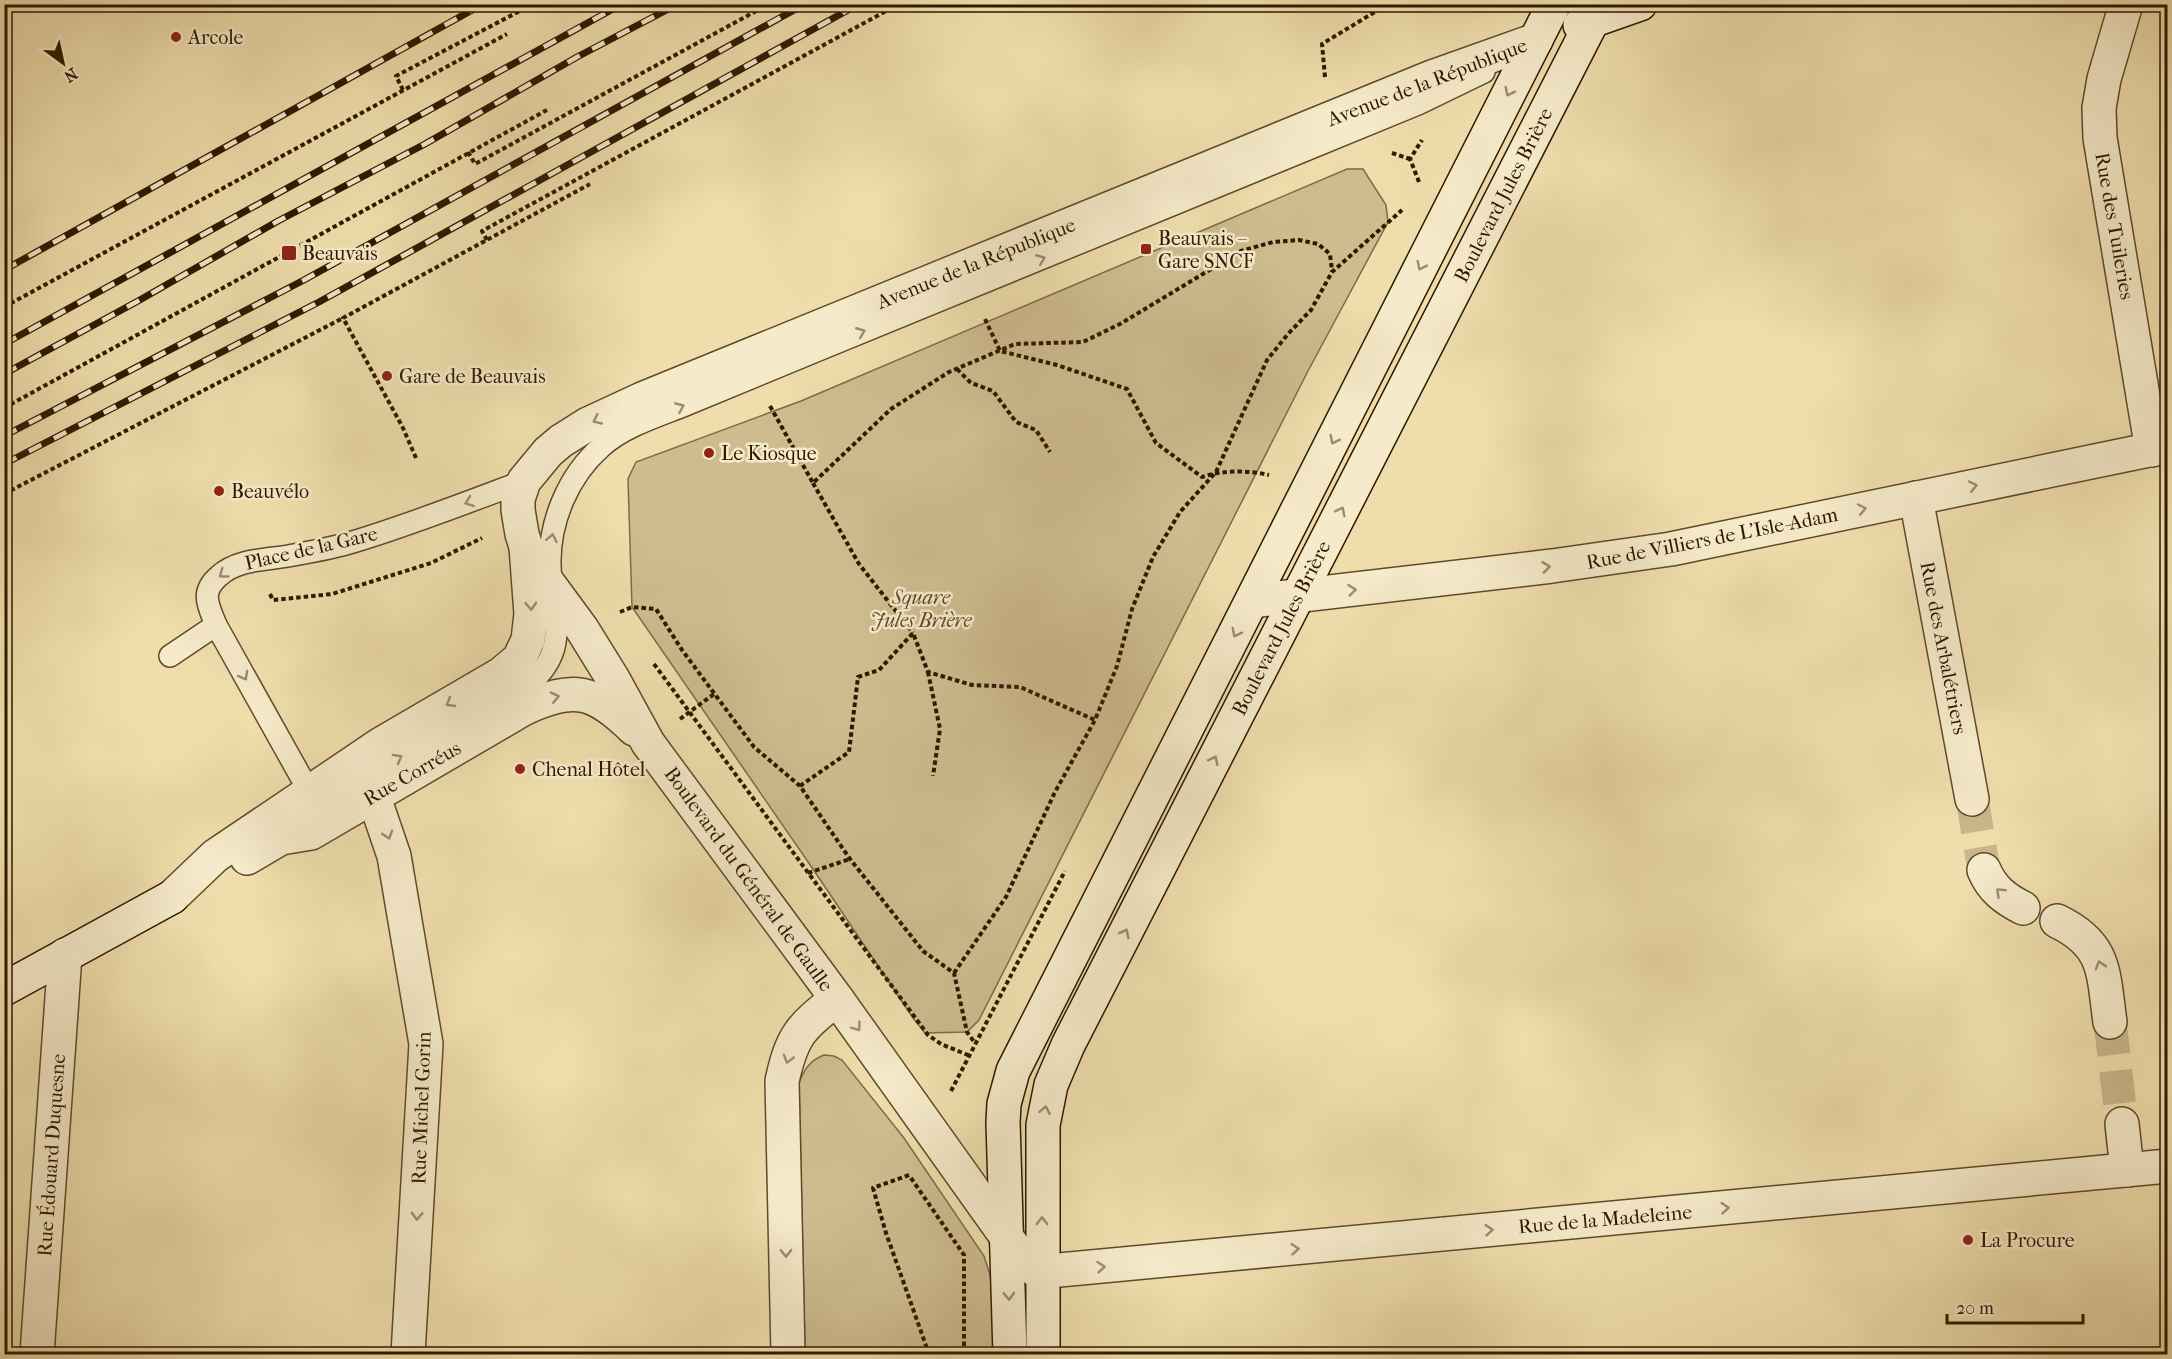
<svg xmlns="http://www.w3.org/2000/svg" width="2172" height="1359" font-family="'IM FELL French Canon',serif">
	<rect width="100%" height="100%" fill="#efdeac"/>
	<filter id="stains"><feTurbulence type="fractalNoise" baseFrequency=".00333" numOctaves="4"/><feColorMatrix values="0 0 0 0 .2 0 0 0 0 .09 0 0 0 0 .02 0 0 0 .5 -.17"/></filter>
	<radialGradient id="worn" r=".72"><stop offset=".6" stop-color="#630" stop-opacity="0"/><stop offset="1" stop-color="#630" stop-opacity=".3"/></radialGradient>
	<g fill="#cebc8f" stroke="#7e6a48" stroke-width="1.5">
		<path d="M1347 169H1363L1386 205 1388 222 1308 371 979 1020 967 1032 925 1033 913 1018 815 872 632 607 628 479 636 462 801 401Z"/>
		<path d="M824 1055 834 1056 842 1060 904 1138 984 1256 994 1288 999 1354H805L799 1083C804 1070 810 1060 824 1055Z"/>
	</g>
	<g fill="none" stroke-linecap="round" stroke-linejoin="round">
		<g stroke="#c8b68a" stroke-width="33" stroke-dasharray="33 16" stroke-linecap="butt">
			<path d="M1972 799 1984 870"/>
			<path d="M2110 1022 2122 1124"/>
		</g>
		<g stroke="#5e4a2b" stroke-width="24">
			<g id="lane">
				<path d="M216 625 315 802"/>
				<path d="M170 656 216 625C208 605 200 592 219 576 237 559 266 560 288 556 311 552 334 548 356 541 412 524 468 502 524 481"/>
				<path d="M282 837 301 818 381 768 530 683C572 647 551 612 550 565 549 522 568 476 601 447 623 427 655 417 683 406 729 387 775 368 821 349 1020 267 1219 185 1418 104L1484 72"/>
			</g>
		</g>
		<g stroke="#5e4a2b" stroke-width="36">
			<g id="street">
				<path d="M2126 4 2104 79 2099 108 2100 138 2152 450"/>
				<path d="M1916 498 1972 799"/>
				<path d="M526 547 543 576 582 629 613 679 648 743 837 999 1023 1260 1038 1272 2168 1166"/>
				<path d="M1252 601 1552 566 1671 549 2168 446"/>
				<path d="M353 764 379 812 394 856 426 1044 408 1354"/>
				<path d="M247 858 281 838 311 833 523 709C574 685 594 690 634 729"/>
				<path d="M1984 870C1992 889 2005 899 2023 908"/>
				<path d="M172 897 215 856 381 744 501 674 519 659 528 640 531 614 526 547 522 534 518 510V499L524 481 548 452 561 441 588 424 642 399 1432 77 1536 40"/>
				<path d="M2057 921C2107 945 2103 973 2110 1022"/>
				<path d="M2122 1124 2127 1170"/>
				<path d="M37 1354 65 955"/>
				<path d="M788 1354 782 1081C792 1036 800 1027 837 999"/>
			</g>
		</g>
		<g stroke="#2e1800" stroke-width="36">
			<g id="secondary">
				<path d="M1580 25 1640 4"/>
				<path d="M4 989 172 897"/>
				<path d="M1010 1354 1003 1122 1004 1104 1013 1071 1554 4"/>
				<path d="M1043 1354V1125L1051 1085 1068 1045 1601 4"/>
			</g>
		</g>
		<g stroke="#2e1800" stroke-width="4" stroke-dasharray="4.5 3" stroke-linecap="butt">
			<path d="M1325 77 1322 44 1388 4"/>
			<path d="M403 90 396 76 533 4"/>
			<path d="M468 152 475 164 769 4"/>
			<path d="M1392 153 1410 159"/>
			<path d="M1419 182 1410 159 1422 140"/>
			<path d="M487 240 482 231 899 4"/>
			<path d="M4 307 507 34"/>
			<path d="M985 319 1000 351 1057 365 1127 389 1156 443 1202 477C1223 470 1248 470 1269 475"/>
			<path d="M957 369 971 383 993 391 1016 422 1036 430 1050 452"/>
			<path d="M770 406 813 483 891 409 949 372 1015 344 1083 342 1120 324 1241 251 1273 242 1299 240 1318 244 1330 254 1332 271"/>
			<path d="M4 408 547 110"/>
			<path d="M416 458 403 428 343 318 590 184"/>
			<path d="M813 483 859 564 913 633"/>
			<path d="M4 494 343 318"/>
			<path d="M270 594 273 600 332 594 431 563 482 538"/>
			<path d="M620 612 632 607 656 609 682 650 754 747 800 786 850 859 923 951 954 973 967 1032 975 1043"/>
			<path d="M654 664 928 1035 941 1044 968 1055"/>
			<path d="M928 672 940 729 933 776"/>
			<path d="M680 719 714 694"/>
			<path d="M800 786 849 752 858 677 879 670 913 633 928 672 972 685 1020 687 1095 720"/>
			<path d="M808 873 850 859"/>
			<path d="M954 973 1006 897 1055 792 1095 720 1117 666 1132 609 1153 557 1180 512 1216 472 1267 360 1288 334 1311 310 1332 272 1402 210"/>
			<path d="M951 1091 1065 871"/>
			<path d="M909 1175 873 1188 886 1233 929 1354"/>
			<path d="M911 1178 964 1255V1354"/>
		</g>
		<use href="#lane" stroke="#f5eac9" stroke-width="21"/>
		<use href="#street" stroke="#f5eac9" stroke-width="33"/>
		<use href="#secondary" stroke="#f5eac9" stroke-width="33"/>
		<g stroke="#2e1800" stroke-width="7">
			<g id="rail">
				<path d="M4 270 483 4"/>
				<path d="M4 344 622 4"/>
				<path d="M4 374 138 301 278 221 425 144 577 57 678 4"/>
				<path d="M4 436 304 280 805 4"/>
				<path d="M4 464 319 302 859 4"/>
			</g>
		</g>
		<use href="#rail" stroke="#f5eac9" stroke-width="4.5" stroke-dasharray="14" stroke-linecap="butt"/>
	</g>
	<defs><path id="oneway-chevron" d="M-2-3.5L2.5 0L-2 3.5" fill="none" stroke-width="1.6" stroke-linecap="round" stroke-linejoin="round" transform="scale(1.5)"/></defs>
	<g stroke="#9b8c6f">
		<use href="#oneway-chevron" transform="translate(1509 92) rotate(117)"/>
		<use href="#oneway-chevron" transform="translate(1041 259) rotate(-22)"/>
		<use href="#oneway-chevron" transform="translate(1421 266) rotate(117)"/>
		<use href="#oneway-chevron" transform="translate(861 332) rotate(-22)"/>
		<use href="#oneway-chevron" transform="translate(680 407) rotate(-23)"/>
		<use href="#oneway-chevron" transform="translate(597 420) rotate(155)"/>
		<use href="#oneway-chevron" transform="translate(1334 440) rotate(117)"/>
		<use href="#oneway-chevron" transform="translate(1973 486) rotate(-12)"/>
		<use href="#oneway-chevron" transform="translate(469 502) rotate(160)"/>
		<use href="#oneway-chevron" transform="translate(1862 509) rotate(-12)"/>
		<use href="#oneway-chevron" transform="translate(1341 511) rotate(-63)"/>
		<use href="#oneway-chevron" transform="translate(552 538) rotate(-79)"/>
		<use href="#oneway-chevron" transform="translate(1546 567) rotate(-7)"/>
		<use href="#oneway-chevron" transform="translate(223 574) rotate(144)"/>
		<use href="#oneway-chevron" transform="translate(1352 590) rotate(-6)"/>
		<use href="#oneway-chevron" transform="translate(531 606) rotate(87)"/>
		<use href="#oneway-chevron" transform="translate(1236 633) rotate(117)"/>
		<use href="#oneway-chevron" transform="translate(244 676) rotate(61)"/>
		<use href="#oneway-chevron" transform="translate(555 697) rotate(-13)"/>
		<use href="#oneway-chevron" transform="translate(450 703) rotate(150)"/>
		<use href="#oneway-chevron" transform="translate(398 758) rotate(-30)"/>
		<use href="#oneway-chevron" transform="translate(1214 760) rotate(-63)"/>
		<use href="#oneway-chevron" transform="translate(388 835) rotate(73)"/>
		<use href="#oneway-chevron" transform="translate(2000 892) rotate(-136)"/>
		<use href="#oneway-chevron" transform="translate(1125 933) rotate(-63)"/>
		<use href="#oneway-chevron" transform="translate(2100 965) rotate(-107)"/>
		<use href="#oneway-chevron" transform="translate(857 1027) rotate(54)"/>
		<use href="#oneway-chevron" transform="translate(788 1059) rotate(106)"/>
		<use href="#oneway-chevron" transform="translate(1045 1110) rotate(-80)"/>
		<use href="#oneway-chevron" transform="translate(1725 1208) rotate(-5)"/>
		<use href="#oneway-chevron" transform="translate(417 1216) rotate(93)"/>
		<use href="#oneway-chevron" transform="translate(1042 1221) rotate(-90)"/>
		<use href="#oneway-chevron" transform="translate(1489 1230) rotate(-5)"/>
		<use href="#oneway-chevron" transform="translate(1295 1249) rotate(-5)"/>
		<use href="#oneway-chevron" transform="translate(786 1253) rotate(89)"/>
		<use href="#oneway-chevron" transform="translate(1101 1267) rotate(-5)"/>
		<use href="#oneway-chevron" transform="translate(1009 1296) rotate(88)"/>
	</g>
	<g fill="#8f2418" stroke="#f5eac9" stroke-width="2">
		<circle cx="176" cy="37" r="6"/>
		<rect x="1140" y="243" width="12" height="12" rx="3"/>
		<rect x="281" y="245" width="16" height="16" rx="3"/>
		<circle cx="387" cy="376" r="6"/>
		<circle cx="709" cy="453" r="6"/>
		<circle cx="219" cy="491" r="6"/>
		<circle cx="520" cy="769" r="6"/>
		<circle cx="1968" cy="1240" r="6"/>
	</g>
	<g text-anchor="middle" stroke-width="5" stroke-linejoin="round" paint-order="stroke">
		<g font-size="20" fill="#2e1800" stroke="#f5eac9" text-anchor="start">
			<text x="188" y="44">Arcole</text>
			<text x="1158" y="245">Beauvais –<tspan x="1158" dy="23">Gare SNCF</tspan></text>
			<text x="302" y="260">Beauvais</text>
			<text x="399" y="383">Gare de Beauvais</text>
			<text x="721" y="460">Le Kiosque</text>
			<text x="231" y="498">Beauvélo</text>
			<text x="532" y="776">Chenal Hôtel</text>
			<text x="1980" y="1247">La Procure</text>
		</g>
		<g font-size="20" fill="#2e1800" stroke="#f5eac9">
			<text transform="translate(1427 82) rotate(-21)" y="7">Avenue de la République</text>
			<text transform="translate(1503 195) rotate(-63)" y="7">Boulevard Jules Brière</text>
			<text transform="translate(2115 226) rotate(80)" y="7">Rue des Tuileries</text>
			<text transform="translate(976 263) rotate(-22)" y="7">Avenue de la République</text>
			<text transform="translate(1712 538) rotate(-11)" y="7">Rue de Villiers de L'Isle-Adam</text>
			<text transform="translate(311 548) rotate(-13)" y="7">Place de la Gare</text>
			<text transform="translate(1281 628) rotate(-63)" y="7">Boulevard Jules Brière</text>
			<text transform="translate(1944 648) rotate(79)" y="7">Rue des Arbalétriers</text>
			<text transform="translate(412 773) rotate(-30)" y="7">Rue Corréus</text>
			<text transform="translate(749 879) rotate(54)" y="7">Boulevard du Général de Gaulle</text>
			<text transform="translate(421 1108) rotate(-88)" y="7">Rue Michel Gorin</text>
			<text transform="translate(51 1155) rotate(-86)" y="7">Rue Édouard Duquesne</text>
			<text transform="translate(1605 1219) rotate(-5)" y="7">Rue de la Madeleine</text>
		</g>
		<g font-size="20" font-style="italic" fill="#5e492b" stroke="#f5eac9">
			<text x="921" y="604">Square<tspan x="921" dy="23">Jules Brière</tspan></text>
		</g>
	</g>
	<rect width="2172" height="1359" fill="none" stroke="#efdeac" stroke-width="24"/>
	<rect x="6" y="6" width="2160" height="1347" fill="none" stroke="#2e1800" stroke-width="3"/>
	<rect x="12" y="12" width="2148" height="1335" fill="none" stroke="#2e1800" stroke-width="1.5"/>
	<g transform="translate(63 63) rotate(147)" stroke="#f5eac9" stroke-width="4.5" paint-order="stroke">
	<path d="M0-4.5L10 22L0 15L-10 22Z" fill="#2e1800"/>
	<text y="-9" font-size="16" font-weight="bold" text-anchor="middle" fill="#2e1800">N</text>
	</g>
	<path d="M1947 1314v9h136v-9" fill="none" stroke="#2e1800" stroke-width="3"/>
	<text x="1956" y="1314" font-size="18" fill="#2e1800" stroke="#f5eac9" stroke-width="4.5" paint-order="stroke">20 m</text>
	<rect width="100%" height="100%" filter="url(#stains)"/>
	<rect width="100%" height="100%" fill="url(#worn)"/>
</svg>
